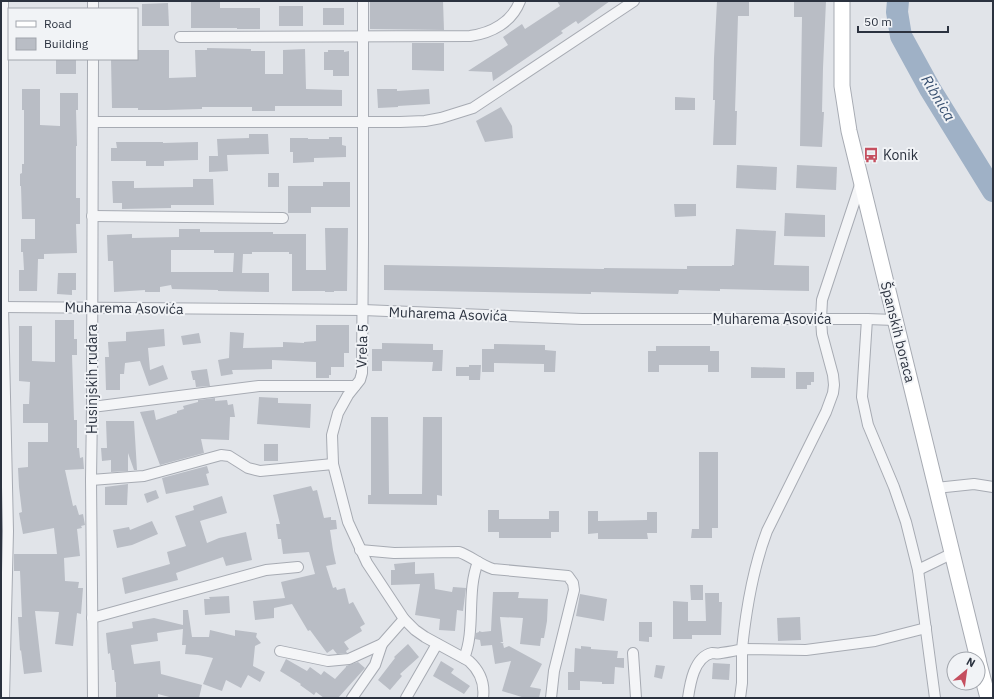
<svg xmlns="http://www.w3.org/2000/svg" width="994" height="699" font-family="'IBM Plex Sans',sans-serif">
	<rect width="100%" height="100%" fill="#e1e4e9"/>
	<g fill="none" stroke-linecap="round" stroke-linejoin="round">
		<path stroke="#9fb1c6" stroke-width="22" d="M898 1 897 12 901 36 930 89 993 191"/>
	</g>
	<g fill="#b9bdc5" fill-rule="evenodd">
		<path d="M191 1H220V8H260V29H237V28H191Z"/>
		<path d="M370 1H443L444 30 370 29Z"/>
		<path d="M557 1H610L578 24 576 21 561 31 563 33 493 81 492 72 468 71 508 45 503 37 522 24 525 29 560 6Z"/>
		<path d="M717 1H749V16H738L735 111H737L736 145H713L715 100H713L714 58Z"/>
		<path d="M794 1H826L823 68 822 112H824L822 147 800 146 802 17H794Z"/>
		<path d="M168 3 169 26H142V4Z"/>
		<rect x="279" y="6" width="24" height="20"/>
		<rect x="323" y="8" width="21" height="17"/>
		<path d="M412 43H444V71L412 70Z"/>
		<path d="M207 48 251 49V51H265V74H283V50L305 49 306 89 342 90V106H275V111H252V107H202V109L166 110H138V108H112L111 59H137V50H169V78L196 77 195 50H207Z"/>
		<path d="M328 50H344V52L349 51V76H333V70H324V52H328Z"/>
		<rect x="56" y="59" width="20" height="15"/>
		<path d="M22 89H40V125L60 126V93H78V110H76L77 146H76V198H80V224H76L77 253 44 254V259H38L37 291H19V270H24L23 252H21V239H35V219H22L21 186H20V174L22 173V164H24V110H22Z"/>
		<path d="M377 89H397V91L429 89 430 104 398 106V107L378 108Z"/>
		<path d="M675 97 695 98V110H675Z"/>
		<path d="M501 107 512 126 513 138 485 142 476 121Z"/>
		<path d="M249 134H268L269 154 227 155 228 171 209 172V156H218L217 139 249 138Z"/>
		<path d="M329 137H342V145L346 146V157L314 158V162L293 163V152H290V138H308V139H329Z"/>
		<path d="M116 142H163V143L198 142V160L164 161V166H146V161H111V148H117Z"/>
		<path d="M737 165 777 167 776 190 736 188Z"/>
		<path d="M797 165 837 167 836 190 796 188Z"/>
		<rect x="268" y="173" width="11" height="14"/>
		<path d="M193 179H213L214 205H171V208L122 209V203H113L112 181H134V188L193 187Z"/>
		<path d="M323 182H350V207H311V213H288V186H323Z"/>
		<path d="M674 204H696V216L675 217Z"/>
		<path d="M785 213 825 215V237L784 236Z"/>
		<path d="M325 228H348L347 291H334V292H325V291H292V254H289V252H252V254H243L242 273H269V292L218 291V290L172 289 171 285 160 287V292H145V290L114 292 113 261H108L107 235 132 234V238L179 237V229H200V232H273V234H306V270H326ZM171 250H214V253H234L233 272H171Z"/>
		<path d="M736 229 776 231 774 265 809 266V291L720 289V291L679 290 678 294 591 292V294L384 290V265L604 269V268L687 269V266H732V265H734Z"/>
		<path d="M58 273H76V290H72V295L57 294Z"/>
		<path d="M55 320H74V339H77V355H72L74 420H77V448H79L80 458 83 457 84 469 65 470 73 506 76 505 79 515 83 514 85 525 81 526 82 528 77 529 80 556 64 558 65 581 79 582 78 588H83L81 614 77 613 73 646 55 644 59 612 35 611 42 672 24 674 21 650 20 651 18 617H22L20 571H14V554H57L54 528 23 534 19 513 22 512 19 487 18 468 28 467V442H48V423H23V404H29L30 382 19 381V326H32V361L55 362Z"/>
		<path d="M316 325H349V353H344V367H331V375H329V378H316V362L272 360V369L232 370 233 374 221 376 218 360 229 358 230 332 244 333 243 348 283 347V342L304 343V342L316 341Z"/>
		<path d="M164 329 165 346 148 348 150 370 163 365 168 379 149 386 140 361 125 363 124 374H120V390H106L105 357H109L108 342 126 341V332Z"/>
		<path d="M199 333 201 343 183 345 181 336Z"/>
		<path d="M382 343 433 344V350H443L442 371H432L433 362 382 361V371H372V349H382Z"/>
		<path d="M494 344 545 345V350L556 351 555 372H544V364L494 363V372H482V349H494Z"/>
		<path d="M656 346H710V351H719V372H708V365H659V372H648V351H656Z"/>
		<path d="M469 365H481L480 380H469V376H456V367H469Z"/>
		<path d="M751 367 785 368V378H751Z"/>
		<path d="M207 369 210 386 196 387 195 380H193L191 371Z"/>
		<path d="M796 372H814V382H811V385H807V389H796Z"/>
		<path d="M259 397 278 398V403L311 404 310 428 257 424Z"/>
		<path d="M215 398V401L227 400 228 405 233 404 235 417H230L229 440 201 439 204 453 160 465 140 412 154 410 156 420 177 413V411L184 409 183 406 198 402V400Z"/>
		<path d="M371 417H388L389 494H422L423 417H442V496L437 495V505L368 504V495H371Z"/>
		<path d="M106 421H134L137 470H134L128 453V471L111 472V460L102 461 101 448H107Z"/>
		<rect x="264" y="444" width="14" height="17"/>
		<path d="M699 452H718V528H712V538H691L692 529H699Z"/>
		<path d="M207 466 209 473 206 474 209 485 166 494 162 478Z"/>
		<path d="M128 484 127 505H105V487Z"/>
		<path d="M311 486 313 491 317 490 324 518 331 517V520H336L337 529 330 530 333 550 336 564 326 566 333 588 336 587 337 590 345 588 349 604 353 602 365 624 360 627 362 631 344 642 349 649 346 651 347 653 337 654 333 649 327 653 310 630 308 631 292 604 274 608V618L255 620 253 601 285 598 281 582 315 574 309 552 283 554 281 539H278L276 524H280L273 495Z"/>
		<path d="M156 490 159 498 147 503 144 494Z"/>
		<path d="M222 496 227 513 200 521 207 543 219 538 246 532 252 560 226 566 223 557 176 573 178 580 125 594 122 578 170 564 167 552 186 546 175 516 194 510 193 506Z"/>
		<path d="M488 510H499V519H549V511H559V532H551V538H499V532H488Z"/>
		<path d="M588 511H598V521L647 520V512H657V533H647L648 539H598V533L588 534Z"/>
		<path d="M152 521 158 534 132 545 117 548 113 530 129 527 130 530Z"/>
		<path d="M415 562V574L434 573 435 589 452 592 453 587 466 588 463 611 457 610 455 631 439 630 440 619 415 615 420 584 391 585V570H395L394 564Z"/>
		<path d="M690 585H703V600H691Z"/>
		<path d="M493 592H519L518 598 548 599 547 621 544 638H541L540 646 520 644 523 618 500 617 503 642H500L504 644H503L504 648 509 646 542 664 530 687 541 689 539 698H525L502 691 511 661 495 664 492 645 481 646 480 640 475 639 476 633 479 632V631L482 632 491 631Z"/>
		<path d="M705 593H719V602H722L721 635H692V639H673V601L688 602V621H706Z"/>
		<path d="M580 594 607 599 604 621 576 616Z"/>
		<path d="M229 596 230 613 205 615 204 599H210L209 597Z"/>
		<path d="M183 610H188L192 637H209L210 630 235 636V630L257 633 256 637 261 643 255 646 253 666 265 672 260 682 248 675 241 688 226 680 222 691 203 684 213 658 198 655 185 654 186 645H182L183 629 157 633 158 641 131 645 134 664 160 661 161 674 202 685 199 698H173L158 694V698H116V682H115L114 670H112L110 653 108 654 106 633 133 628 132 622 154 618 183 625Z"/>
		<path d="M800 617 801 640 778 641 777 618Z"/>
		<path d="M639 622H652V637H649V642L639 641Z"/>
		<path d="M408 644 419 657 400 674 402 676 390 690 378 680 395 658 394 657Z"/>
		<path d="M581 646 591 647V649L618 651 617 658H624V668L615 667 614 684H602V682L580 681V690H568V672H574L575 648 581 649Z"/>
		<path d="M286 659 307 671 310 667 321 675 324 671 335 679 346 667V666L358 662 365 668 338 698H324L316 692 314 695 300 685 301 684 280 671Z"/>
		<path d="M441 661 454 669 451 673 470 686 464 694 433 676Z"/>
		<path d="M713 663 730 664 729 680 712 679Z"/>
		<path d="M656 665 665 666 662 679 654 677Z"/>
	</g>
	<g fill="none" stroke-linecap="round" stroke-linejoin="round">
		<g stroke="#a7abb3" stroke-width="12">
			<g id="minor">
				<path d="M3 1V307L8 531 4 698"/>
				<path d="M93 1V9"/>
				<path d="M363 1V242L362 373 360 380 348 395 338 413 332 435 333 464 348 522 367 563 404 619 415 630 425 637 469 661C480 671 485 683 483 698"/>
				<path d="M180 37 470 36C492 33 512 22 520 1"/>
				<path d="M93 59 92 407 91 480 93 698"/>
				<path d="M93 122H400L425 121 441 118 473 108 634 1"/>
				<path d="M92 216 283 218"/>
				<path d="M1 307 363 310 582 319H867L895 320"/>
				<path d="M867 319 862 397 868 425 894 487 906 522 918 570 935 698"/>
				<path d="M92 407 259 386H355"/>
				<path d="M91 480 144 476 221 455 229 456 248 468 260 471 333 464"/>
				<path d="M936 488 974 484 993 487"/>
				<path d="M360 550 394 553 459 552C471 556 480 565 493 569L568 576 573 583 574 590 554 671 551 698"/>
				<path d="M918 570 951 554"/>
				<path d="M92 618 266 570 298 567"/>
				<path d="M280 651 328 661 349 659 382 644 404 619"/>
				<path d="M633 653 636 698"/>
				<path d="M464 658C476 630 466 592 478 562"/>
				<path d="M352 698 375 665 382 644"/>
				<path d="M406 698 437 644"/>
				<path d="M688 698C690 684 694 657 712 653 715 653 718 654 721 653 728 652 735 651 742 649 746 610 753 568 767 531L826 412 833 393 834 385 833 375 822 334 821 319 822 300 861 182"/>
				<path d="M740 698 742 683V649L806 650 875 641 926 628"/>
			</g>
		</g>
		<g stroke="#a7abb3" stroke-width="17">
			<g id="secondary">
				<path d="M842 1V86L849 131 978 659"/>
				<path d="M978 660 988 698"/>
			</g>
		</g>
		<use href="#minor" stroke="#f4f5f7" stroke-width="10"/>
		<use href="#secondary" stroke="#fff" stroke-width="15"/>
	</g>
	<defs>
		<g id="bus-bare" transform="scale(1.2)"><path d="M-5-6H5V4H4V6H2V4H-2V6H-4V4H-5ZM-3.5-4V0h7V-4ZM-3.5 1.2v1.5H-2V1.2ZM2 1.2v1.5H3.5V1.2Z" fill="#c54f5f" stroke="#f1f3f6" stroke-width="2.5" paint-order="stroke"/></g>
	</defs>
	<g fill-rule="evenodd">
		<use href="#bus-bare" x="871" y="155"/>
	</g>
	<g text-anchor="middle" stroke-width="4" stroke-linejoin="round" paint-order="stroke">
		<g font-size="14" fill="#2b323f" stroke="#f1f3f6" text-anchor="start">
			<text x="883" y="160">Konik</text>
		</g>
		<g font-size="14" fill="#2b323f" stroke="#f1f3f6">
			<text transform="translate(124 308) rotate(1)" y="5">Muharema Asovića</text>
			<text transform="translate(448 314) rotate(2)" y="5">Muharema Asovića</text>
			<text x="772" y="324">Muharema Asovića</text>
			<text transform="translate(898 332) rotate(76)" y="5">Španskih boraca</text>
			<text transform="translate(362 346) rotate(-88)" y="5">Vrela 5</text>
			<text transform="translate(92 379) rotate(-90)" y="5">Husinjskih rudara</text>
		</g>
		<g font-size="15" font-style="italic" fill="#385070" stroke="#f1f3f6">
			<text transform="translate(938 98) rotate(59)" y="5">Ribnica</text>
		</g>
	</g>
	<rect width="994" height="699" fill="none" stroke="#2b323f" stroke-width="4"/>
	<rect x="8" y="8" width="130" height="52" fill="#f1f3f6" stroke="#a2a6ad"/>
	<rect x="16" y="21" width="20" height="6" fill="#ffffff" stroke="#a2a6ad"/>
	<text x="44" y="28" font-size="12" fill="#2b323f">Road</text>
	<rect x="16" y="38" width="20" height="12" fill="#b9bdc5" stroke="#a2a6ad"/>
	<text x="44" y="48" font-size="12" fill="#2b323f">Building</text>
	<g transform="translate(966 671) rotate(29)"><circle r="19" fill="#f1f3f6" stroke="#a2a6ad"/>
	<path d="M0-3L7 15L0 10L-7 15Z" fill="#c54f5f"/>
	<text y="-6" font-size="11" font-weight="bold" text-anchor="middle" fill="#2b323f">N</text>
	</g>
	<path d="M858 26v6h90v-6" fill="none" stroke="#2b323f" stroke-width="2"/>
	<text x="864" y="26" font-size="12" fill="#2b323f" stroke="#f1f3f6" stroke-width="3" paint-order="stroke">50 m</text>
</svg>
